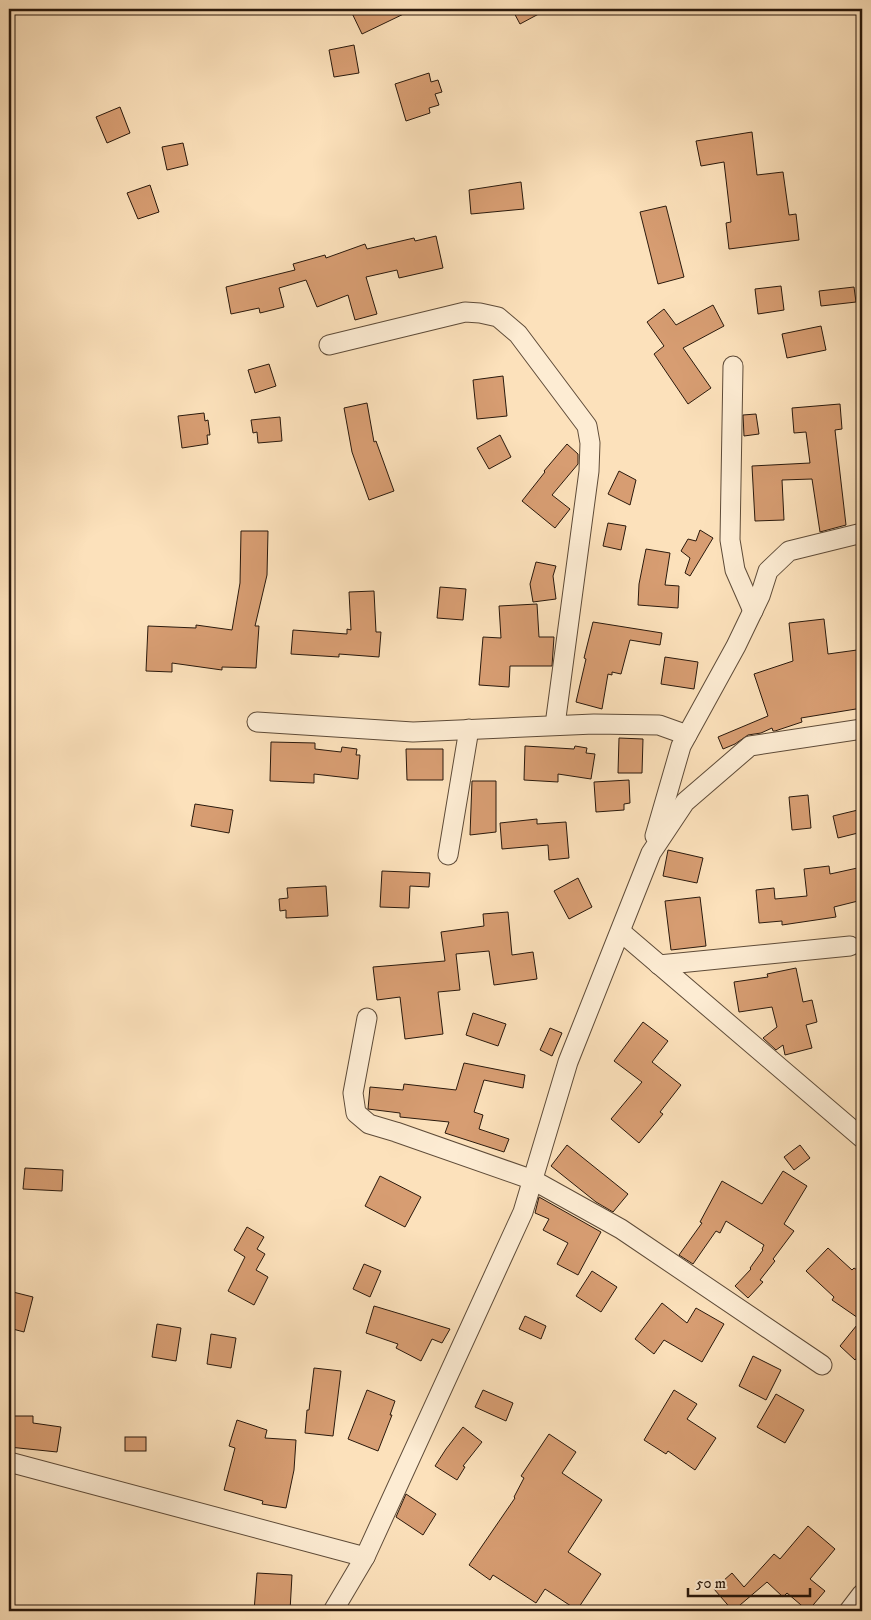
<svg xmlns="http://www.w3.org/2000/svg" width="871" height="1620" font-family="'IM FELL DW Pica',serif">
	<rect width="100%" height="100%" fill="#fce1bb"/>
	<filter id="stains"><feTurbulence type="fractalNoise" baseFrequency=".004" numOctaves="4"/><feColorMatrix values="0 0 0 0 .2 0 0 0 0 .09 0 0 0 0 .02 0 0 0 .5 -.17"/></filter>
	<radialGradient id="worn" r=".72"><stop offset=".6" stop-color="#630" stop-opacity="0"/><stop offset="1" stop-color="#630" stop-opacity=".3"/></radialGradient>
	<g fill="#d79d72" stroke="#2a190c">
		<path d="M350 9H414L362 34Z"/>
		<path d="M512 9H548L520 24Z"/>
		<path d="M354 45 359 73 334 77 329 50Z"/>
		<path d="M429 73 431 82 438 80 442 92 435 94 439 105 429 108 430 113 406 121 395 84Z"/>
		<path d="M120 107 130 133 107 143 96 117Z"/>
		<path d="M752 132 757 175 783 172 789 215 796 214 799 240 729 249 726 223 731 222 724 162 701 166 696 141Z"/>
		<path d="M183 143 188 165 167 170 162 147Z"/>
		<path d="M521 182 524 209 471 214 469 190Z"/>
		<path d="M150 185 159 212 138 219 127 193Z"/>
		<path d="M666 206 684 277 658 284 640 212Z"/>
		<path d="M436 236 443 268 399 278 397 270 366 277 377 314 355 320 348 295 317 307 306 280 279 288 284 307 260 313 259 308 231 314 226 287 295 270 293 264 325 255 326 258 365 244 367 249 414 238 415 241Z"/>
		<path d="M781 286 784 310 758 314 755 289Z"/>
		<path d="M854 287 856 302 821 306 819 291Z"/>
		<path d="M713 305 724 326 683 348 711 388 688 404 654 354 664 346 647 322 664 309 676 325Z"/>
		<path d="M821 326 826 350 787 358 782 334Z"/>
		<path d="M269 364 276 386 255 393 248 370Z"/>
		<path d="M503 376 507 416 477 419 473 380Z"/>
		<path d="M367 403 374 442 376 441 394 491 369 500 352 452 344 408Z"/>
		<path d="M840 404 842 429 835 430 846 525 820 532 812 479 782 480 784 520 755 521 752 466 810 463 806 432 794 433 792 408Z"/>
		<path d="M204 413 205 421 208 420 210 435H207L208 444 182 448 178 416Z"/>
		<path d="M756 414 759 434 744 436 743 415Z"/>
		<path d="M280 417 282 441 258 443 257 432 253 433 251 420Z"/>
		<path d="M500 435 511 457 489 469 477 448Z"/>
		<path d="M567 444 578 454V464L552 495 570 509 555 528 522 501 545 472 544 471Z"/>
		<path d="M619 471 636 480 630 505 608 494Z"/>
		<path d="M608 523 626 526 621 550 603 546Z"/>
		<path d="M700 530 713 538 690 576 685 573 690 558 681 551 688 539 696 541Z"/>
		<path d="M241 531H268L267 575 255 626H259L256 668 222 667V670L172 663V672L146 671 148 626 196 628V625L232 630 240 583Z"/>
		<path d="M646 549 670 553 665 585 679 586 678 608 638 605 639 584Z"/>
		<path d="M536 562 556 566 553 576 556 599 533 602 530 584Z"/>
		<path d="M440 587 466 589 463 620 437 618Z"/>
		<path d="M374 591 376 632H381L379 657 339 654V657L291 654 293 630 347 634V629L351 630 349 592Z"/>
		<path d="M537 604 539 637H554L552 666H510L509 687 479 685 483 637 501 638 499 606Z"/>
		<path d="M824 619 828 654 857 650 862 680V708L801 718 802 722 775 731H773L772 728 761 733 748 735 735 744 723 749 718 737 768 716 754 674 793 661 789 623Z"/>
		<path d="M593 622 662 633 660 645 630 640 621 674 612 672V675L608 674 602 709 576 702 586 659 584 658Z"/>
		<path d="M665 657 698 662 694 689 661 684Z"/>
		<path d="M619 738 643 739 642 773H618Z"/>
		<path d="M271 742 315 743V749L341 752 342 747 357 749 356 755H360L358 779 314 774V783L270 781Z"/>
		<path d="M525 746 574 749 575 746 587 748 586 753 595 754 591 779 558 774V782L524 780Z"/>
		<path d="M406 749H443V780H407Z"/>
		<path d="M629 780 630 803 624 804V810L596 812 594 782Z"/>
		<path d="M472 781H496V832L470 835Z"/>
		<path d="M808 795 811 828 792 830 789 797Z"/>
		<path d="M195 804 233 810 229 833 191 826Z"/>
		<path d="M862 809V832L838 838 833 816Z"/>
		<path d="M537 819V824L566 822 569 858 549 860 548 845 502 849 500 823Z"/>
		<path d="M668 850 703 858 697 883 663 876Z"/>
		<path d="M829 866 830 874 862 867V900L834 907 836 917 782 925V921L759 923 756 890 774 888 775 899 807 896 804 869Z"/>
		<path d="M382 871 430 873 429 887 410 886 409 908 380 907Z"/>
		<path d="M578 878 592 907 569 919 554 891Z"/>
		<path d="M326 886 328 916 286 918V910L280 911 279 899 288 898 287 888Z"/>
		<path d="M700 897 706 946 671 950 665 901Z"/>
		<path d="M508 912 512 955 533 952 537 979 494 985 489 951 456 954 460 990 438 992 443 1034 405 1039 400 997 377 1000 373 967 445 961 441 932 484 926 483 914Z"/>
		<path d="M796 968 803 1002 812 1000 817 1022 806 1025 812 1048 785 1055 783 1045 776 1050 763 1038 777 1027 772 1007 739 1012 734 982 768 977 767 974Z"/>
		<path d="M473 1013 506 1024 498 1046 466 1035Z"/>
		<path d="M643 1022 668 1041 652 1062 681 1085 660 1112 663 1114 639 1143 611 1119 642 1082 614 1061Z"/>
		<path d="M550 1028 562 1033 552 1056 540 1050Z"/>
		<path d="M464 1063 525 1075 523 1088 484 1080 474 1112 483 1115 479 1129 509 1139 504 1152 445 1133 449 1122 400 1117V1113L368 1109 370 1087 403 1090 404 1084 456 1090Z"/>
		<path d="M567 1145 628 1194 613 1212 596 1202 551 1166Z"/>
		<path d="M800 1145 810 1158 794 1170 784 1157Z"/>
		<path d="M25 1168 63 1170 62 1191 23 1189Z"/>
		<path d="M783 1171 807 1186 784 1224 794 1231 773 1259 775 1261 760 1280 763 1282 748 1298 735 1286 751 1269 750 1268 763 1250 762 1249 764 1245 726 1221 720 1233 716 1231 693 1264 679 1255 702 1223 700 1222 722 1181 762 1204Z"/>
		<path d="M380 1176 421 1197 405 1227 365 1206Z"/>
		<path d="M539 1197 601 1232 578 1275 557 1264 568 1243 543 1230 549 1219 535 1213Z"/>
		<path d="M247 1227 264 1237 257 1249 265 1254 256 1270 268 1277 254 1305 228 1291 245 1257 234 1250Z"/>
		<path d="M828 1248 852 1270 854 1268 862 1273V1351L855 1360 840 1346 861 1320 832 1300 834 1297 806 1271Z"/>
		<path d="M364 1264 381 1271 370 1297 353 1289Z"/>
		<path d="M592 1271 617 1287 601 1312 576 1296Z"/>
		<path d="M9 1291 33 1297 24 1332 9 1328Z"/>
		<path d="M662 1303 687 1323 696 1308 724 1324 702 1362 664 1340 654 1354 635 1339Z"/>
		<path d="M374 1306 404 1315 450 1329 442 1343 432 1339 421 1361 396 1348 398 1344 366 1333Z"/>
		<path d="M525 1316 546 1326 541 1339 519 1329Z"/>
		<path d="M157 1324 181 1328 176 1361 152 1357Z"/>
		<path d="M211 1334 236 1338 231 1368 207 1364Z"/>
		<path d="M753 1356 781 1370 766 1400 739 1386Z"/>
		<path d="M314 1368 341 1371 333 1436 305 1433 307 1410H309Z"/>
		<path d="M367 1390 395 1401 390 1415H392L378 1451 348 1439Z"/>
		<path d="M483 1390 513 1403 506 1421 475 1407Z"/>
		<path d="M674 1390 697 1404 687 1419 716 1438 695 1470 668 1451 666 1454 644 1440Z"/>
		<path d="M776 1394 804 1410 785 1443 757 1427Z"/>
		<path d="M9 1416H33V1423L61 1427 57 1452 9 1447Z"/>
		<path d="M237 1420 267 1430 265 1438 296 1440 294 1470 286 1508 262 1504 263 1501 224 1490 235 1448 229 1446Z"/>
		<path d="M463 1427 482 1442 463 1466 465 1467 457 1480 435 1466 446 1449Z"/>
		<path d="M549 1434 576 1452 562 1473 602 1500 568 1552 601 1574 577 1610 545 1589 536 1603 493 1575 490 1580 469 1565 515 1498 514 1497 524 1478 521 1476Z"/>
		<rect x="125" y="1437" width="21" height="14"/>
		<path d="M406 1494 436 1514 423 1535 396 1517Z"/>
		<path d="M808 1526 835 1549 810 1579 825 1591 808 1611 787 1593 783 1597 767 1582 733 1611 714 1589 732 1573 744 1587 774 1554 780 1559Z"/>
		<path d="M257 1573 292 1575 290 1611H254Z"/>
	</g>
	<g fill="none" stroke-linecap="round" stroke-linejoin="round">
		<g stroke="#5e4b38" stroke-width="21">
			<g id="street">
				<path d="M329 345 465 312 480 313 498 317 518 334 587 426 590 443 589 471 555 725"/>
				<path d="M733 366 730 540 735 570 753 611"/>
				<path d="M257 722 413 732 594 724 659 725 687 735"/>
				<path d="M655 836 681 746 736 646 760 596 768 571 789 551 862 533"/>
				<path d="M448 855 469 729"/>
				<path d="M621 932 862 1138"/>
				<path d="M659 965 850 946"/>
				<path d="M367 1018 353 1093 356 1113 369 1124 396 1132 533 1180 621 1229 822 1365"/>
				<path d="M9 1462 365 1557"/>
				<path d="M333 1611 365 1557 523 1212 568 1062 651 853 685 802 750 746 862 729"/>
				<path d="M849 1611 862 1594"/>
			</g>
		</g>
		<use href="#street" stroke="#fdecd3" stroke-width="19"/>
	</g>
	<rect width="871" height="1620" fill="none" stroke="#fce1bb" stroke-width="30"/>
	<rect x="10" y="10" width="851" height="1600" fill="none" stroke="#2a190c" stroke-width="2.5"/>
	<rect x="15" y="15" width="841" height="1590" fill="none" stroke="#2a190c"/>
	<path d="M688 1588v8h122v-8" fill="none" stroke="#2a190c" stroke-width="2.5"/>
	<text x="696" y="1588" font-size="15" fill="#2a190c" stroke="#fdecd3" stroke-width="4" paint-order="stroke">50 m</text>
	<rect width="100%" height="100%" filter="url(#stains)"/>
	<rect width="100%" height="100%" fill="url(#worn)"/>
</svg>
